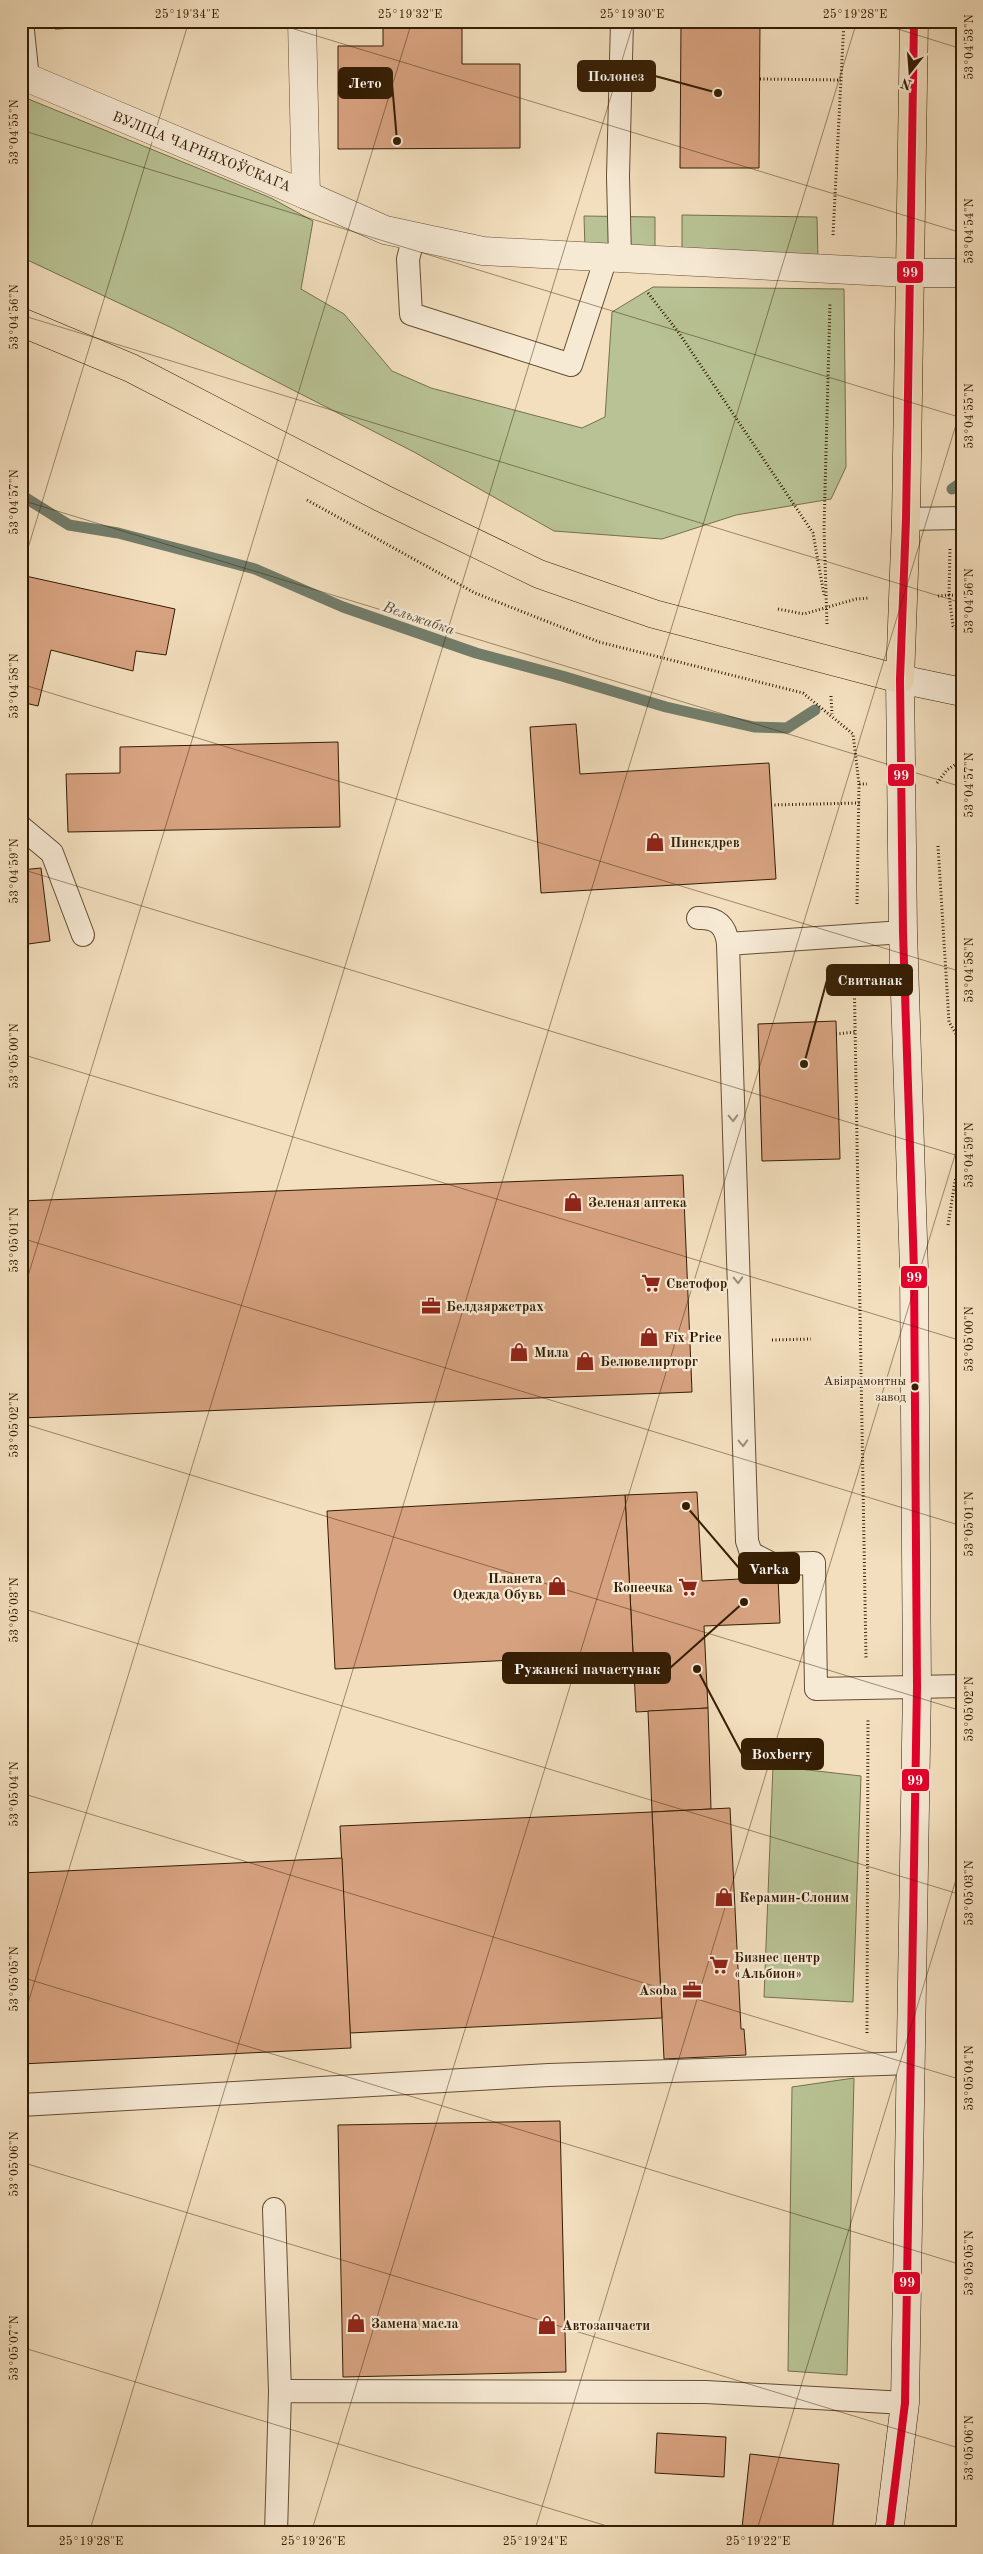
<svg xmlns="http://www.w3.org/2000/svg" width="983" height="2554" font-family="'Old Standard TT',serif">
	<rect width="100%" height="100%" fill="#f3dfbe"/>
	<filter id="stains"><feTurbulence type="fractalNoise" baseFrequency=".004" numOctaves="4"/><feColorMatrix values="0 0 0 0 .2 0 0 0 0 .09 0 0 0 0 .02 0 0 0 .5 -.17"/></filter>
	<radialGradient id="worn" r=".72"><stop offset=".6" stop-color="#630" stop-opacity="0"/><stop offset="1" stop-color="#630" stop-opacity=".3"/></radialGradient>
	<g fill="#b8c294" stroke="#76704c">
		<path d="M21 96 271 198 313 221 301 289 344 314 392 371 431 388 582 428 605 417 612 312 653 287 844 289 846 467 831 499 736 515 662 539 554 531 414 452 170 327 21 257Z"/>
		<path d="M682 215 817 217 818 260 682 256Z"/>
		<path d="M584 216 655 217V253L585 250Z"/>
		<path d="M773 1766 861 1776 853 2002 764 1997Z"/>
		<path d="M854 2078 847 2375 788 2371 792 2087Z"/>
	</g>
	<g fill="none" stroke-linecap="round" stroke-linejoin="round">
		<g stroke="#727d6b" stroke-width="11">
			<path d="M952 489 962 482"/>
			<path d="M21 495 69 525 118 533 255 569 343 607 476 653 562 676 666 707 754 727 787 728 815 710"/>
		</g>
	</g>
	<g fill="#d7a280" stroke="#341d03">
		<path d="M55 21H221L55 29Z"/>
		<path d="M383 21H462V64H520V148L338 149V46H383Z"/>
		<path d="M681 21H760L759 168H680Z"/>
		<path d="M21 575 175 609 166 655 136 651 133 671 51 650 38 706 21 702Z"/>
		<path d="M576 724 580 774 769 763 776 879 541 893 530 727Z"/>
		<path d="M338 742 340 827 68 832 66 774 120 773V747Z"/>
		<path d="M41 868 50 941 21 945V870Z"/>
		<path d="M836 1021 840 1159 762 1161 758 1024Z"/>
		<path d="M683 1175 692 1392 21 1418V1201Z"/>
		<path d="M697 1492 702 1581 778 1577 780 1623 704 1626 708 1708 636 1712 625 1495Z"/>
		<path d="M625 1495 633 1654 335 1669 327 1511Z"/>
		<path d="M708 1708 711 1809 652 1812 648 1711Z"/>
		<path d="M730 1808 741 2029H744L746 2055 664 2059 652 1812Z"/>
		<path d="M652 1812 662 2018 350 2033 340 1826Z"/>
		<path d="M342 1858 351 2048 21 2064V1873Z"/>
		<path d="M560 2121 566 2372 343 2377 338 2125Z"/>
		<path d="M962 2310V2375H959Z"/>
		<path d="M657 2433 726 2437 724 2477 655 2473Z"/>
		<path d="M750 2454 839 2464 832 2533H786L742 2528Z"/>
	</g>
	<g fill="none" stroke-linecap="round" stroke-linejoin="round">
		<g stroke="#644e32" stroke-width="24">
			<g id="lane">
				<path d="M22 21 28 79"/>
				<path d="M414 236 408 259 411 314 571 365 606 258"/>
				<path d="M620 258 618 176 622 21"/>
				<path d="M906 519 962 518"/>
				<path d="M21 827 52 853 83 935"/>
				<path d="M698 918C717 917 726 926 728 944L747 1541 751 1553 772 1564 814 1563 816 1689 962 1686"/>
				<path d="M728 944 903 932"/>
				<path d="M21 2105 549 2075 912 2063"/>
				<path d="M274 2209 280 2391"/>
				<path d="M276 2533 280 2391 706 2392 905 2403"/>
			</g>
		</g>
		<g stroke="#644e32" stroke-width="29">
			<g id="street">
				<path d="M21 75 306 195 302 21"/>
				<path d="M306 195 385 230 483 251 908 273"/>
			</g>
		</g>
		<g stroke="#341d03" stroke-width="29">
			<g id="secondary">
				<path d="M908 273H962"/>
				<path d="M889 2533 905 2403 917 1686 914 1270 903 932 900 679 962 692"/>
			</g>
		</g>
		<g stroke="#341d03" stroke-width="29">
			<path id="highway" d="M21 322 131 368 382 498 539 574 654 614 900 679 906 519 914 21"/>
		</g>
		<g stroke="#341d03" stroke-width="3" stroke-dasharray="1 2.5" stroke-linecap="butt">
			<path d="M760 79 841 80"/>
			<path d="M833 235 844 21"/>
			<path d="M648 293 679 333 813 533 824 595"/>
			<path d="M307 500 475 593 599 642 803 693 853 734 859 784H867"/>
			<path d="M950 549 949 595 962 596"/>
			<path d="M938 596 949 595 953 626 962 634"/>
			<path d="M778 609 804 614 856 599 869 598"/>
			<path d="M827 624 824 528 830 303"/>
			<path d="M831 696 832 714"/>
			<path d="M937 783 947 770 962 760"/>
			<path d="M771 805 860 803"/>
			<path d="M938 846 949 1022 962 1044"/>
			<path d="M857 904 859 784"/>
			<path d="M854 967 866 1658"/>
			<path d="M836 1034 856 1032"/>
			<path d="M948 1225 955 1181 962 1157"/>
			<path d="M772 1340 811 1339"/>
			<path d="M690 1342 710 1341"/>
			<path d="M867 2033 868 1719"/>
		</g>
		<use href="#lane" stroke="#f7ead5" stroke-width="22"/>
		<use href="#street" stroke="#f7ead5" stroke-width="28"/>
		<use href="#secondary" stroke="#f7ead5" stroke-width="28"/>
		<use href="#highway" stroke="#f3dfbe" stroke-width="28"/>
		<g stroke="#f7ead5" stroke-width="11">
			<path id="bus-1" d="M889 2533 905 2403 917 1686 914 1270 903 932 900 679 906 519 914 21"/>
		</g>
		<use href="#bus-1" stroke="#e4002b" stroke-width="8"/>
	</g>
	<defs><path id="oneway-chevron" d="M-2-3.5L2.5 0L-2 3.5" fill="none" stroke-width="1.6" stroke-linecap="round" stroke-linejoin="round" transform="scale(1.25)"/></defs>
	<g stroke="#9f8e76">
		<use href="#oneway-chevron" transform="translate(733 1118) rotate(88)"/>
		<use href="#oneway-chevron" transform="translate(738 1280) rotate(88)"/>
		<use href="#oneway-chevron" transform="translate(743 1443) rotate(88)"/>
	</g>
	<path fill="none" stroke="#341d03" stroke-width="1" stroke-opacity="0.45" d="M268 21 962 233M872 21 962 49M21 130 962 418M21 315 962 603M21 500 962 787M21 571 189 21M21 684 962 972M21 869 962 1157M21 1054 962 1341M21 1238 962 1526M21 1299 412 21M21 1423 962 1711M21 1608 962 1895M21 1793 962 2080M21 1977 962 2265M21 2026 634 21M21 2162 962 2449M21 2347 630 2533M21 2531 26 2533M89 2533 857 21M311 2533 962 405M534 2533 962 1132M756 2533 962 1860"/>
	<defs>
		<g id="shop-bare" transform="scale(1.5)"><path d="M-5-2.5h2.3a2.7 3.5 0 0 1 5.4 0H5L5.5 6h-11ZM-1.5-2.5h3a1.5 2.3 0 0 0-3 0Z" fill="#8f2418" stroke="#f7ead5" stroke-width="2.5" paint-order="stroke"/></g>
		<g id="supermarket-bare" transform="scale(1.5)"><path d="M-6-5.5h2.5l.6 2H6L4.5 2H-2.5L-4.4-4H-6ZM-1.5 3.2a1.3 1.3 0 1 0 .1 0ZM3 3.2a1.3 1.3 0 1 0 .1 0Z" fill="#8f2418" stroke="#f7ead5" stroke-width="2.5" paint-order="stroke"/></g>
		<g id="office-bare" transform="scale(1.5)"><path d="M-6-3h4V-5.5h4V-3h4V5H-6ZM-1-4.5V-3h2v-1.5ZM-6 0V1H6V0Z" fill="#8f2418" stroke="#f7ead5" stroke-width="2.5" paint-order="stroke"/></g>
	</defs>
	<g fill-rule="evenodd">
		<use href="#shop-bare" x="655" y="842"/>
		<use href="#shop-bare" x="573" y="1202"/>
		<use href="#supermarket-bare" x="651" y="1283"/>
		<use href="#office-bare" x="431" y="1306"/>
		<use href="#shop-bare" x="649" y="1337"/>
		<use href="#shop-bare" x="519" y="1352"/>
		<use href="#shop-bare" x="585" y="1361"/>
		<use href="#shop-bare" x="557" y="1586"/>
		<use href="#supermarket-bare" x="688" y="1587"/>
		<use href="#shop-bare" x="724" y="1897"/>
		<use href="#supermarket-bare" x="719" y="1965"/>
		<use href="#office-bare" x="692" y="1990"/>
		<use href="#shop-bare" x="356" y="2323"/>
		<use href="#shop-bare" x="547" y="2325"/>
	</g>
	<circle fill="#341d03" stroke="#f7ead5" stroke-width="2" cx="915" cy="1387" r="4.5"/>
	<g text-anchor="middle" stroke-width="4.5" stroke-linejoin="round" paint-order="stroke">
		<g font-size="13" fill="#341d03" stroke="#f7ead5" text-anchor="end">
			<text x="906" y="1385">Авіярамонтны<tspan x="906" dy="16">завод</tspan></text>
		</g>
		<g font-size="14" fill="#341d03" stroke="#f7ead5">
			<text transform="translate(202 151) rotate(22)" y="5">ВУЛІЦА ЧАРНЯХОЎСКАГА</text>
		</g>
		<g font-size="14" font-weight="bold" fill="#341d03" stroke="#f7ead5" text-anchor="start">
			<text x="670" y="847">Пинскдрев</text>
			<text x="588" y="1207">Зеленая аптека</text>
			<text x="666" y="1288">Светофор</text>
			<text x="446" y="1311">Белдзяржстрах</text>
			<text x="664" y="1342">Fix Price</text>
			<text x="534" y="1357">Мила</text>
			<text x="600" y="1366">Белювелирторг</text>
			<text x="542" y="1583" text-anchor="end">Планета<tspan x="542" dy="16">Одежда Обувь</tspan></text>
			<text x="673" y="1592" text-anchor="end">Копеечка</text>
			<text x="739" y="1902">Керамин-Слоним</text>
			<text x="734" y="1962">Бизнес центр<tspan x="734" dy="16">«Альбион»</tspan></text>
			<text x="677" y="1995" text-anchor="end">Asoba</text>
			<text x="371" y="2328">Замена масла</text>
			<text x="562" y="2330">Автозапчасти</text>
		</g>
		<g font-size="15" font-style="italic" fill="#534d37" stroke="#f7ead5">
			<text transform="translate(419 618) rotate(19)" y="5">Вельжабка</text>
		</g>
	</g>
	<path fill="none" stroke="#341d03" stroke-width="2" d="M718 93L655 76M397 141L392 83M804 1064L827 980M686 1506L739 1568M744 1602L670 1668M697 1669L742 1754"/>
	<g fill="#341d03" stroke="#f7ead5" stroke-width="2">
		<circle cx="718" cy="93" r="5"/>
		<circle cx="397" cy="141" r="5"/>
		<circle cx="804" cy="1064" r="5"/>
		<circle cx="686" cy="1506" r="5"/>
		<circle cx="744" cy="1602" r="5"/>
		<circle cx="697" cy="1669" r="5"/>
	</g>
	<g fill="#341d03" stroke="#341d03" stroke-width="2">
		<rect x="578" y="61" width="77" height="30" rx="5"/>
		<rect x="339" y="68" width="53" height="30" rx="5"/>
		<rect x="827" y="965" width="85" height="30" rx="5"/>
		<rect x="739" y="1553" width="60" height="30" rx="5"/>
		<rect x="503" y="1653" width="167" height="30" rx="5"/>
		<rect x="742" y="1739" width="81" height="30" rx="5"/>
	</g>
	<g font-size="15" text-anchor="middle" font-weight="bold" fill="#fff">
		<text x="616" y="81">Полонез</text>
		<text x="365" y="88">Лето</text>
		<text x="870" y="985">Свитанак</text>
		<text x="769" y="1574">Varka</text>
		<text x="587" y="1674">Ружанскі пачастунак</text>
		<text x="782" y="1759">Boxberry</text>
	</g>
	<g stroke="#f7ead5" stroke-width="2">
		<rect x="896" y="260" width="28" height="24" rx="5" fill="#e4002b"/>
		<rect x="887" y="763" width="28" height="24" rx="5" fill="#e4002b"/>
		<rect x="900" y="1265" width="28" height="24" rx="5" fill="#e4002b"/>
		<rect x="901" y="1768" width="29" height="24" rx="5" fill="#e4002b"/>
		<rect x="893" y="2271" width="28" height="24" rx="5" fill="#e4002b"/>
	</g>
	<g font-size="14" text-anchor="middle" font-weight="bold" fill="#fff">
		<text x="910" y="277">99</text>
		<text x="901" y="780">99</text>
		<text x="914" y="1282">99</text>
		<text x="915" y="1785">99</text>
		<text x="907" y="2287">99</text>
	</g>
	<rect width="983" height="2554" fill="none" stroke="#f3dfbe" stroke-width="55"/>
	<g transform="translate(910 72) rotate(197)" stroke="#f7ead5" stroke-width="4" paint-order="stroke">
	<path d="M0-4L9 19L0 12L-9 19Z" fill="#341d03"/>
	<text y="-8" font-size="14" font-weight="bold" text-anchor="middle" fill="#341d03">N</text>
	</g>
	<rect x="28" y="28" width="928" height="2498" fill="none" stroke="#341d03" stroke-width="2"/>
	<g font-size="12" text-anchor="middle" fill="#341d03">
		<text x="187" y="18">25°19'34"E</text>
		<text x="410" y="18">25°19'32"E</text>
		<text x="632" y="18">25°19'30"E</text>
		<text x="855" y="18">25°19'28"E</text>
		<text transform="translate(969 47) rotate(-90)" y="4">53°04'53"N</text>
		<text transform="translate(14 132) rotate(-90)" y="4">53°04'55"N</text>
		<text transform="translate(969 231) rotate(-90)" y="4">53°04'54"N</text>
		<text transform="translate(14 317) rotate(-90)" y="4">53°04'56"N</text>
		<text transform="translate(969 416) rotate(-90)" y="4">53°04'55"N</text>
		<text transform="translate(14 502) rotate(-90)" y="4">53°04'57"N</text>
		<text transform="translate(969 601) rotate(-90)" y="4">53°04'56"N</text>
		<text transform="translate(14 686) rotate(-90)" y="4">53°04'58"N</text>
		<text transform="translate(969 785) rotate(-90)" y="4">53°04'57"N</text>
		<text transform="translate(14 871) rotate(-90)" y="4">53°04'59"N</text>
		<text transform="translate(969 970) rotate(-90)" y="4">53°04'58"N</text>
		<text transform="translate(14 1056) rotate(-90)" y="4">53°05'00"N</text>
		<text transform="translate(969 1155) rotate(-90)" y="4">53°04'59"N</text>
		<text transform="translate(14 1240) rotate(-90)" y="4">53°05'01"N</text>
		<text transform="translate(969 1339) rotate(-90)" y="4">53°05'00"N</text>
		<text transform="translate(14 1425) rotate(-90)" y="4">53°05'02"N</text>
		<text transform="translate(969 1524) rotate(-90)" y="4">53°05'01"N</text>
		<text transform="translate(14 1610) rotate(-90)" y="4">53°05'03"N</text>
		<text transform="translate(969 1709) rotate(-90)" y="4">53°05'02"N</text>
		<text transform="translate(14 1794) rotate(-90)" y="4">53°05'04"N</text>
		<text transform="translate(969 1893) rotate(-90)" y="4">53°05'03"N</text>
		<text transform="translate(14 1979) rotate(-90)" y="4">53°05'05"N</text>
		<text transform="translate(969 2078) rotate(-90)" y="4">53°05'04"N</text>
		<text transform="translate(14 2164) rotate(-90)" y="4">53°05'06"N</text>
		<text transform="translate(969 2263) rotate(-90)" y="4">53°05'05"N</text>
		<text transform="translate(14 2348) rotate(-90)" y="4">53°05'07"N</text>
		<text transform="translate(969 2448) rotate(-90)" y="4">53°05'06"N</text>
		<text x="91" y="2545">25°19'28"E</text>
		<text x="313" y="2545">25°19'26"E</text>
		<text x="535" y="2545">25°19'24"E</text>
		<text x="758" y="2545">25°19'22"E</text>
	</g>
	<rect width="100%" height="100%" filter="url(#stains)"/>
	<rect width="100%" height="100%" fill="url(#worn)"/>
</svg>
